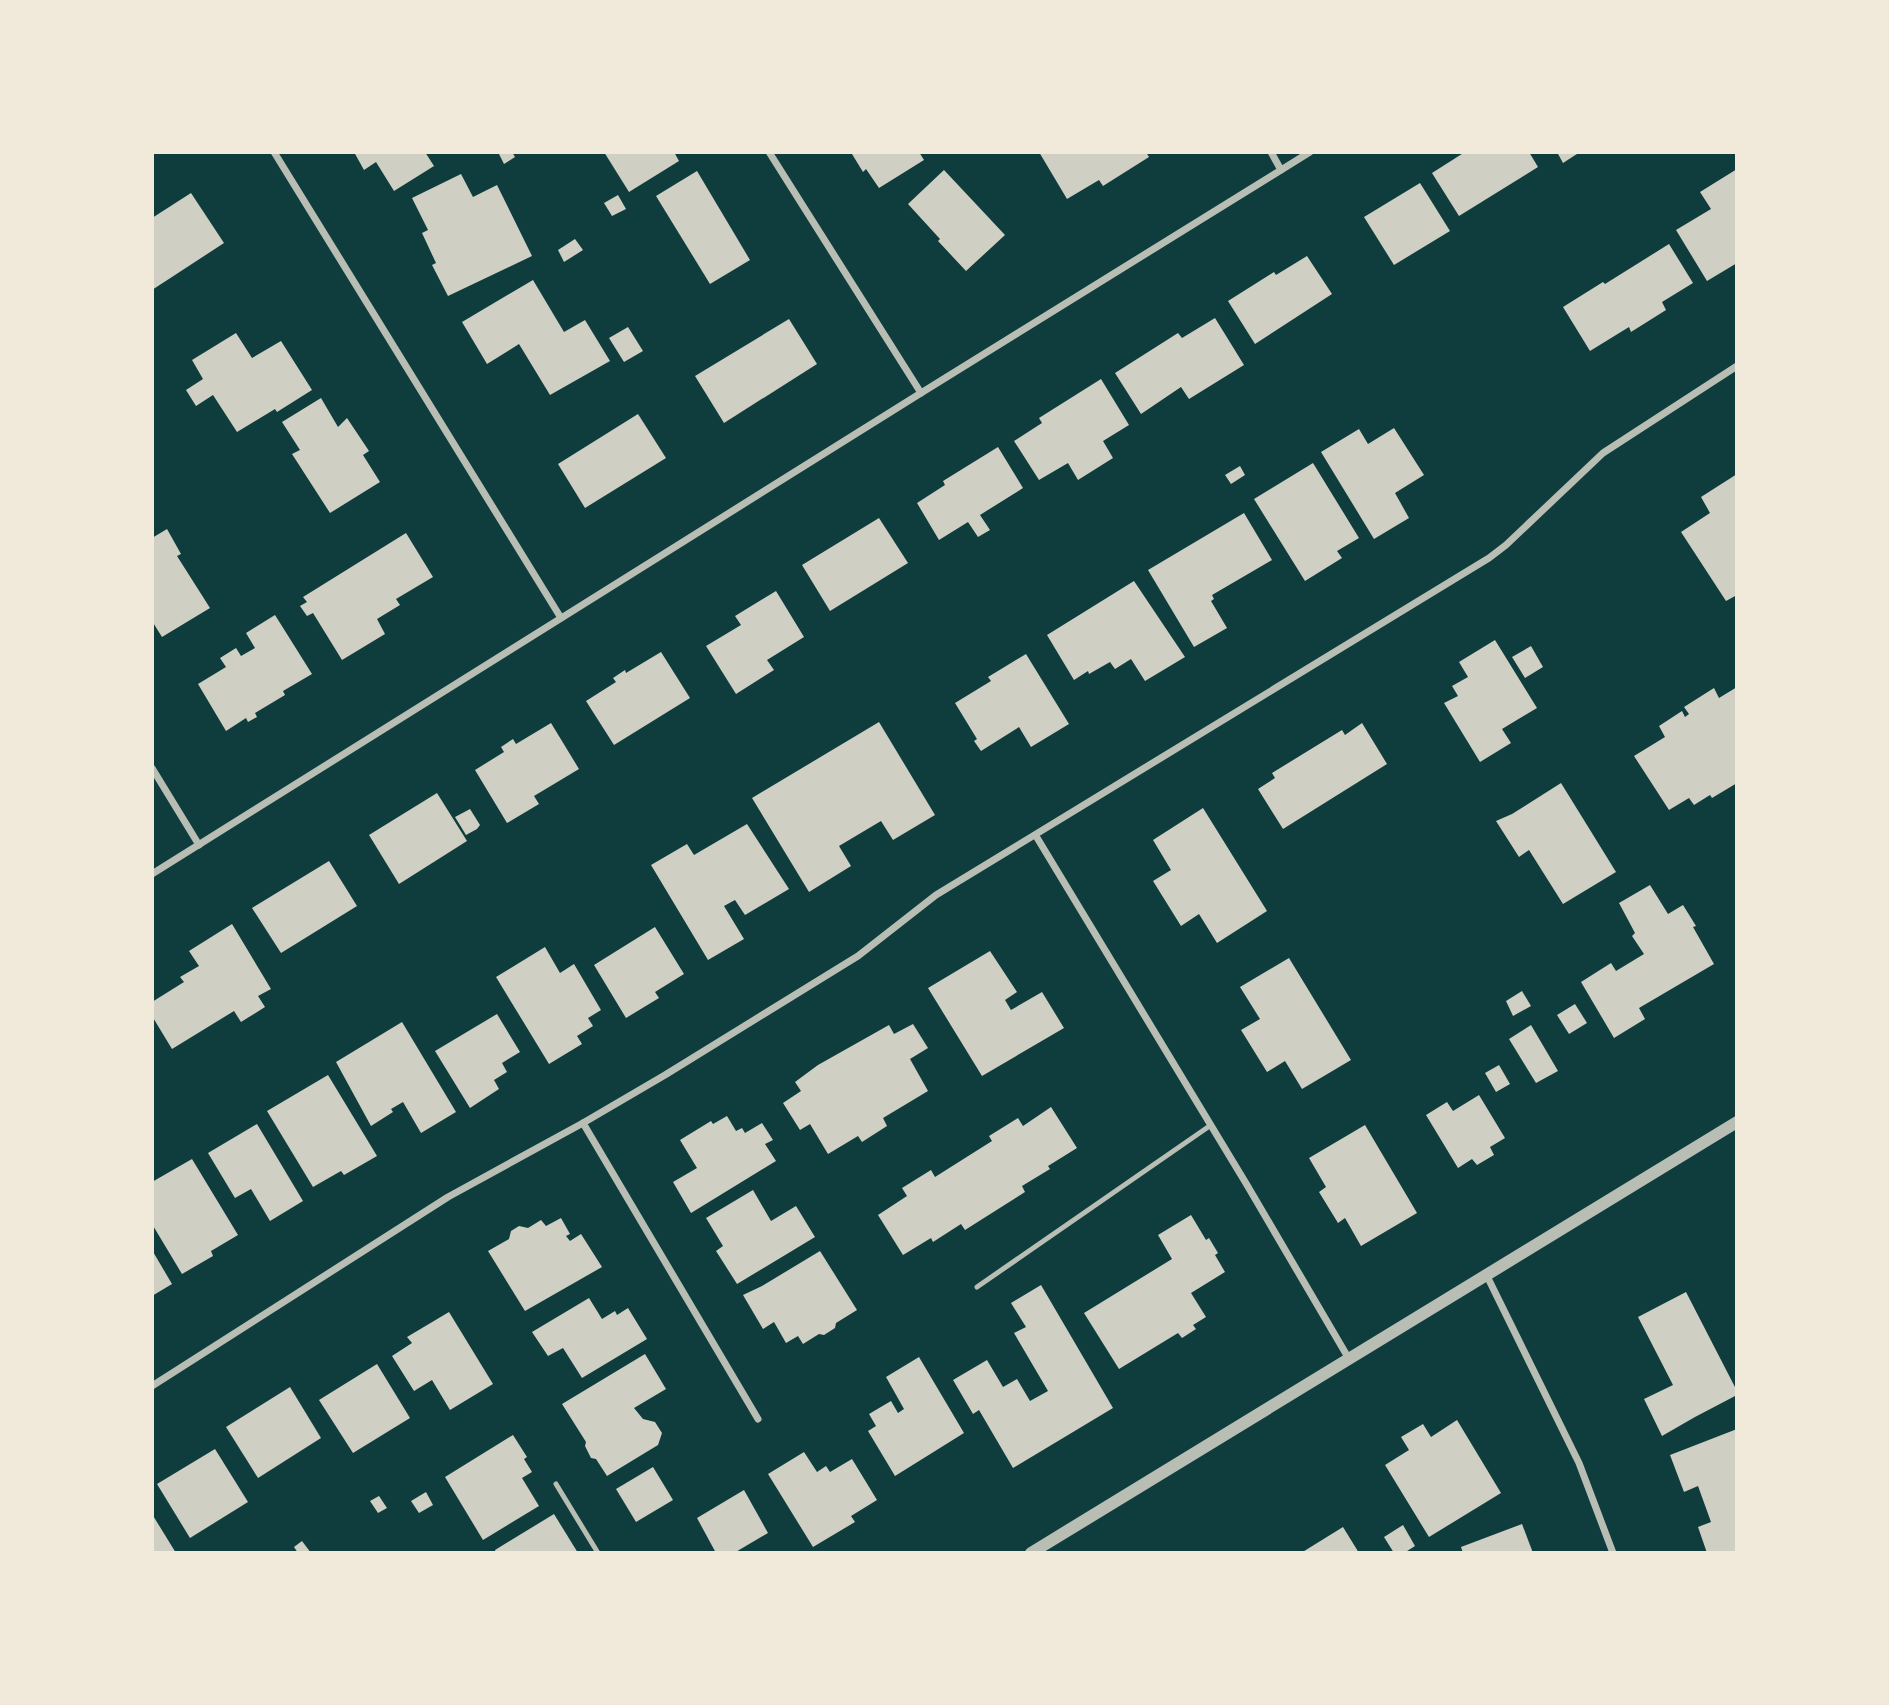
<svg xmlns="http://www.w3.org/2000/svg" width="1889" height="1705" font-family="Helvetica,sans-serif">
	<rect width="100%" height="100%" fill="#0f3d3e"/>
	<g fill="#cfcfc3">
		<path d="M354 152H425L434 166 394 191 376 162 364 170Z"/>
		<path d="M498 152H512L515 157 504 164Z"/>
		<path d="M604 152H674L679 161 629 192Z"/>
		<path d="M855 152H919L924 160 879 188 866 169 863 172 852 154Z"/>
		<path d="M1039 152H1146L1149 157 1103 186 1099 180 1067 199Z"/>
		<path d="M1465 152H1529L1538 167 1459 216 1432 173Z"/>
		<path d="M1557 152H1580L1563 163Z"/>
		<path d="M1737 169V263L1707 281 1676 230 1711 209 1700 192Z"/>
		<path d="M944 170 1005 235 966 271 938 241 940 239 908 204Z"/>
		<path d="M697 171 750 260 710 284 656 196Z"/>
		<path d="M461 174 473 197 497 185 532 256 448 296 432 265 436 263 422 233 428 230 412 198Z"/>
		<path d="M1420 183 1450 231 1394 265 1364 217Z"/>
		<path d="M191 193 224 243 152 290V218Z"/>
		<path d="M618 195 626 209 612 216 604 203Z"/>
		<path d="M575 239 583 250 564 262 558 250Z"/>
		<path d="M1669 244 1693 283 1662 302 1666 310 1631 332 1629 327 1590 351 1563 307 1603 282 1605 284Z"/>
		<path d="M1307 256 1332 294 1255 344 1228 301 1274 272 1276 275Z"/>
		<path d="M533 280 564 332 585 320 610 361 550 395 519 344 487 364 462 322Z"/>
		<path d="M1215 318 1244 365 1189 399 1181 387 1141 414 1115 373 1178 333 1182 338Z"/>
		<path d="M789 319 817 364 724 423 695 376Z"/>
		<path d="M628 327 643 351 624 362 609 338Z"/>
		<path d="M236 333 252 358 281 341 312 390 277 412 275 409 237 432 213 395 196 406 186 390 203 379 192 360Z"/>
		<path d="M1101 379 1129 425 1103 441 1113 458 1078 480 1068 463 1039 480 1014 441 1042 423 1039 418Z"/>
		<path d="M321 398 338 427 347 418 369 451 363 455 380 482 330 513 292 454 300 450 282 422Z"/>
		<path d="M638 414 666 458 585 508 558 464Z"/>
		<path d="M1394 428 1424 475 1395 493 1409 518 1374 539 1321 452 1359 429 1368 444Z"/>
		<path d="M998 447 1023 488 980 515 990 530 978 537 968 522 939 540 917 503 945 485 943 481Z"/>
		<path d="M1313 463 1359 538 1337 551 1342 558 1305 581 1254 499Z"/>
		<path d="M1240 466 1245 475 1231 484 1225 475Z"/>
		<path d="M1737 474V595L1726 601 1681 532 1710 513 1701 497Z"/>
		<path d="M1244 513 1272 560 1212 595 1214 599 1211 601 1227 628 1194 647 1148 570Z"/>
		<path d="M879 518 908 563 830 611 802 565Z"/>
		<path d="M167 529 181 554 177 556 210 608 162 637 152 621V538Z"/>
		<path d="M406 533 433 577 396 599 400 605 377 619 385 634 342 660 313 613 307 616 300 606 307 602 303 597Z"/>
		<path d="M1134 581 1185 657 1145 681 1131 659 1115 669 1110 662 1089 674 1088 671 1074 680 1047 635Z"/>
		<path d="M776 591 804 637 767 660 774 670 736 694 706 646 741 625 735 616Z"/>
		<path d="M275 615 312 674 283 691 285 695 255 713 257 717 248 722 246 718 226 731 198 684 226 667 220 658 236 648 241 656 255 648 246 633Z"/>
		<path d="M1495 640 1537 708 1502 729 1511 743 1480 762 1444 703 1458 696 1452 686 1468 677 1459 662Z"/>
		<path d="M1531 646 1543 667 1525 678 1512 657Z"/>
		<path d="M661 652 690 698 614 745 586 701 616 682 613 678 625 670 626 673Z"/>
		<path d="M1026 654 1069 724 1031 747 1019 727 981 751 974 741 977 739 955 703 991 681 988 677Z"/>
		<path d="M1737 687V783L1712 798 1710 795 1694 805 1689 798 1669 810 1634 756 1665 737 1659 726 1682 711 1685 717 1689 714 1684 707 1714 688 1719 698Z"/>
		<path d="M879 722 935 815 893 840 881 821 839 846 851 866 809 892 752 798Z"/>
		<path d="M551 723 579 769 534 796 539 804 507 823 475 770 504 752 501 747 513 739 516 744Z"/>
		<path d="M1362 723 1387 764 1283 829 1258 789 1275 778 1272 773 1342 730 1345 735Z"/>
		<path d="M1561 783 1616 872 1563 904 1529 850 1519 857 1496 821 1512 814Z"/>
		<path d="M437 793 467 841 399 884 369 835Z"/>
		<path d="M1203 808 1267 911 1217 943 1199 914 1181 926 1153 881 1171 870 1153 840Z"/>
		<path d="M470 809 480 825 477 829 466 835 455 817Z"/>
		<path d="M747 824 789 889 745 915 735 900 724 906 744 939 708 960 651 865 687 844 694 855Z"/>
		<path d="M329 861 357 906 281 953 252 908Z"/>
		<path d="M1650 885 1668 914 1683 905 1696 926 1693 927 1714 964 1639 1008 1645 1019 1614 1038 1581 982 1611 963 1616 971 1644 954 1632 936 1635 933 1619 903Z"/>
		<path d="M232 924 271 989 258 996 265 1007 241 1022 234 1011 172 1049 152 1016V1002L184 982 180 977 199 966 189 951Z"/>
		<path d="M655 927 684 974 655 992 659 998 626 1018 594 965Z"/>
		<path d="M545 947 560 973 574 964 601 1010 588 1018 593 1026 577 1036 582 1044 549 1064 496 977Z"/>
		<path d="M990 951 1017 992 1005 1000 1011 1010 1042 992 1064 1028 982 1076 928 988Z"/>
		<path d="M1289 958 1351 1060 1302 1089 1285 1061 1267 1072 1241 1030 1260 1019 1240 987Z"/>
		<path d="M1522 991 1531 1006 1513 1016 1506 1001Z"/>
		<path d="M1575 1004 1587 1023 1569 1034 1557 1015Z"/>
		<path d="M497 1014 520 1052 502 1063 507 1072 494 1080 499 1089 470 1108 435 1051Z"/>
		<path d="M402 1022 456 1112 421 1133 403 1102 391 1109 393 1112 371 1126 336 1062Z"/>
		<path d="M913 1024 928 1048 910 1059 928 1091 883 1118 887 1126 862 1142 858 1136 828 1154 810 1124 800 1130 783 1103 801 1091 795 1082 818 1065 889 1025 894 1034Z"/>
		<path d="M1531 1025 1558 1071 1536 1083 1509 1039Z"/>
		<path d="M1499 1065 1510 1084 1496 1092 1485 1073Z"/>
		<path d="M328 1075 377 1156 344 1175 341 1171 313 1187 267 1111Z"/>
		<path d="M1479 1095 1505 1138 1490 1147 1494 1155 1477 1165 1472 1159 1458 1168 1426 1115 1447 1102 1453 1111Z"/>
		<path d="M1051 1107 1077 1148 1048 1166 1050 1169 1022 1186 1025 1192 965 1230 961 1224 933 1242 931 1238 903 1255 878 1215 907 1196 902 1188 931 1170 935 1177 992 1141 989 1136 1018 1118 1023 1126Z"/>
		<path d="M727 1116 736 1131 742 1128 745 1133 762 1123 773 1140 765 1144 776 1161 691 1213 673 1182 697 1168 680 1140 711 1121 713 1124Z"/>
		<path d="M257 1124 303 1201 270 1221 251 1189 235 1198 208 1153Z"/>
		<path d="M1365 1125 1417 1213 1361 1246 1345 1218 1338 1223 1319 1192 1326 1187 1309 1158Z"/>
		<path d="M192 1159 238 1235 211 1251 213 1256 182 1274 152 1224V1182Z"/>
		<path d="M753 1190 771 1221 796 1206 815 1237 737 1284 716 1251 723 1246 706 1218Z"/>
		<path d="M1191 1215 1206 1240 1209 1238 1218 1253 1215 1255 1225 1272 1191 1293 1206 1317 1193 1325 1196 1329 1182 1338 1178 1333 1119 1369 1084 1313 1172 1259 1158 1235Z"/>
		<path d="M561 1218 570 1234 566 1236 570 1241 581 1234 602 1267 525 1311 488 1251 509 1239 511 1231 519 1226 528 1228 541 1220 546 1226Z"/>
		<path d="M152 1250 172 1284 152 1296Z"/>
		<path d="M820 1251 857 1310 836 1323 835 1328 824 1335 819 1334 803 1344 798 1336 786 1343 774 1322 763 1329 743 1295 762 1286Z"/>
		<path d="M1041 1285 1113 1408 1013 1468 979 1410 973 1414 953 1380 987 1360 1003 1387 1017 1379 1030 1401 1048 1391 1014 1333 1026 1327 1011 1303Z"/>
		<path d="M1686 1292 1737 1391V1395L1695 1417 1662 1436 1644 1399 1673 1385 1638 1317Z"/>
		<path d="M589 1298 602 1319 615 1311 617 1315 628 1308 647 1339 582 1378 563 1348 548 1356 532 1332Z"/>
		<path d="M449 1312 493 1384 450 1410 432 1380 414 1391 392 1356 412 1343 407 1337Z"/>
		<path d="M645 1354 666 1389 634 1408 643 1419 655 1422 662 1433 658 1445 607 1476 596 1459 591 1458 585 1446 586 1442 562 1404Z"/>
		<path d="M919 1357 964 1433 895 1476 868 1431 876 1426 869 1414 891 1401 898 1413 904 1409 886 1377Z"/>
		<path d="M377 1364 410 1418 353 1453 319 1400Z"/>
		<path d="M290 1387 321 1438 258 1478 226 1427Z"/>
		<path d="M1457 1420 1501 1493 1429 1537 1385 1465 1409 1450 1401 1437 1423 1424 1431 1437Z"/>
		<path d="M1737 1429V1553H1707L1698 1527 1711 1522 1698 1486 1684 1492 1670 1455Z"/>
		<path d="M513 1435 527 1457 524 1459 532 1472 522 1478 539 1506 483 1540 445 1477Z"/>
		<path d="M215 1449 248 1502 190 1538 157 1484Z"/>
		<path d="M804 1452 817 1472 826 1466 830 1472 852 1459 877 1500 851 1516 855 1522 813 1547 768 1474Z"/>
		<path d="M653 1467 673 1500 636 1522 616 1489Z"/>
		<path d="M744 1490 768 1533 734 1553H716L697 1518Z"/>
		<path d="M426 1492 433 1505 419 1513 411 1501Z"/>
		<path d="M379 1496 387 1508 378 1513 370 1501Z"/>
		<path d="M152 1514 176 1553H152Z"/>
		<path d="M554 1514 578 1553H496L495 1550Z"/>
		<path d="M1522 1524 1533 1553H1463L1461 1547Z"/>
		<path d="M1403 1525 1415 1546 1404 1553H1394L1384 1537Z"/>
		<path d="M1343 1527 1359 1553H1301Z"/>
		<path d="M302 1541 311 1553H298L294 1547Z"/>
	</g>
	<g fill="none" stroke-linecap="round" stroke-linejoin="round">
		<g stroke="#b8beb3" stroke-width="5">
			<path d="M977 1287 1211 1125"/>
			<path d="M556 1484 598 1553"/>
		</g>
		<g stroke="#b8beb3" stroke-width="7">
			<path d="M274 152 561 618"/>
			<path d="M769 152 921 393"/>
			<path d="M1271 152 1281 170"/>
			<path d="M152 768 199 845"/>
			<path d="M1036 836 1247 1185 1349 1359"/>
			<path d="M152 874 921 393 1310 152"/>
			<path d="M583 1123 758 1419"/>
			<path d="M1486 1274 1579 1463 1613 1553"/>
			<path d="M152 1386 448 1197 583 1123 665 1075 858 956 936 895 1489 558 1506 545 1603 453 1737 366"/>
		</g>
		<path stroke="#b8beb3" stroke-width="12" d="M1031 1553 1737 1122"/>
	</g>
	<rect width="1889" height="1705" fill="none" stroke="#f1e9da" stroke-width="308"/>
</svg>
